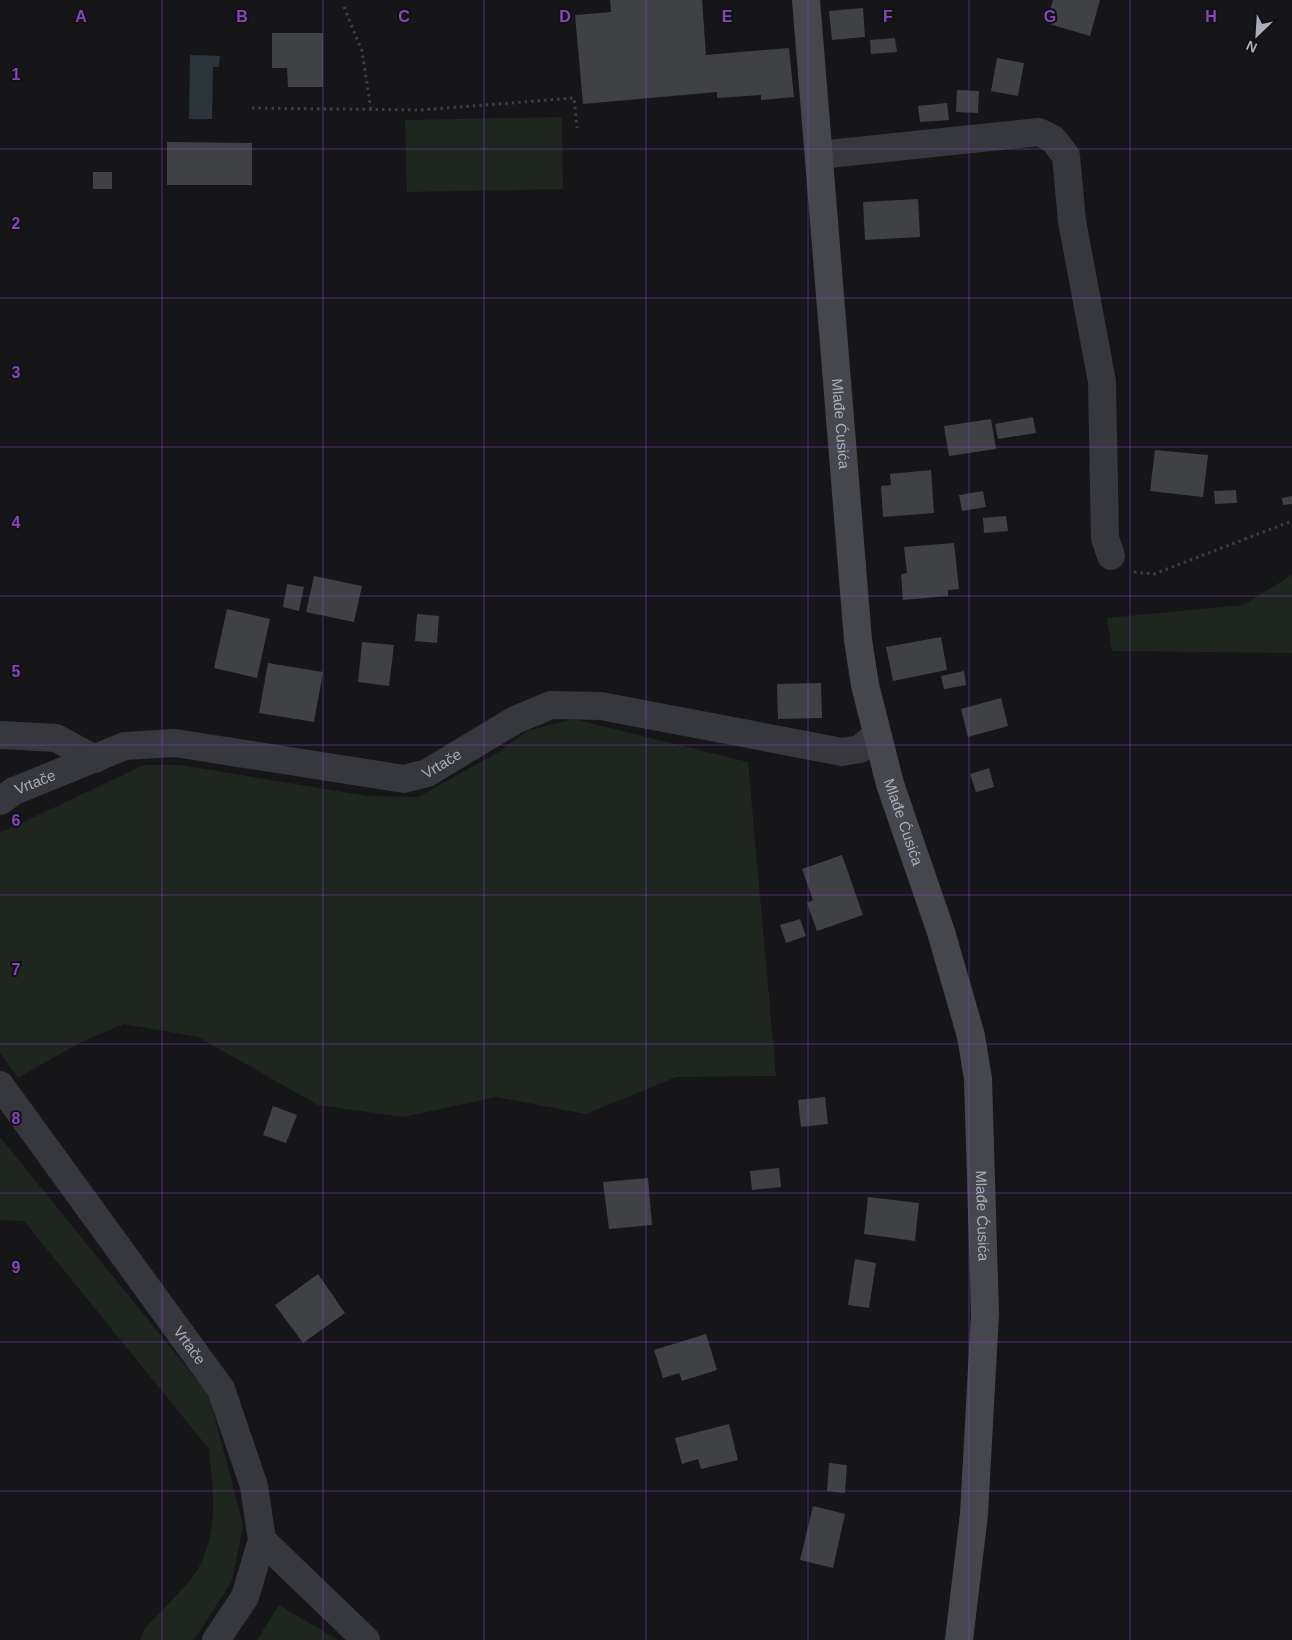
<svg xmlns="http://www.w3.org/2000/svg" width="1292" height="1640" font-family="Arial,sans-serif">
	<rect width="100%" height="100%" fill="#161618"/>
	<g fill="#1e261f">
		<path d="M562 117 563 189 407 192 405 120Z"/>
		<path d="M1292 575V653L1112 651 1107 618 1243 605Z"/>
		<path d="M573 719 748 762 776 1076 676 1077 586 1114 496 1097 403 1117 318 1105 198 1037 124 1024 79 1043 18 1078 0 1053V833L144 765H181L367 796 418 797 497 753 527 731Z"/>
		<path d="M0 1137 209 1395 243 1525 232 1581 194 1640H140L145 1628C159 1613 190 1584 199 1567 219 1532 213 1487 209 1449L24 1221 0 1220Z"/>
		<path d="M279 1605 338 1640H257Z"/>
	</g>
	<path fill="#2c353c" d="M190 55 220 56 219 67H213L212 119H189Z"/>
	<g fill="#404145">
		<path d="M610 0H702L706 55 789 48 794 97 761 100V95L717 98V92L583 104 575 15 611 12Z"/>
		<path d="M1053 0H1100L1090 36 1046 23Z"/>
		<path d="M863 8 865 37 832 40 829 11Z"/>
		<path d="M272 33H323V87H288L287 68H272Z"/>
		<path d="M895 38 897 52 871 54 870 40Z"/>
		<path d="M997 58 1024 63 1018 96 991 91Z"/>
		<path d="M957 90 979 91 978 113 956 112Z"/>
		<path d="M947 103 949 120 920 122 918 106Z"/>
		<path d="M167 142 252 143V185H167Z"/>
		<rect x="93" y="172" width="19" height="17"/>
		<path d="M918 199 920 237 865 240 863 202Z"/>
		<path d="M1033 417 1036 433 998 439 995 424Z"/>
		<path d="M991 419 996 449 949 456 944 426Z"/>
		<path d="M1155 450 1208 455 1203 497 1150 491Z"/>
		<path d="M931 470 934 513 883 517 881 486 891 485 890 474Z"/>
		<path d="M1236 490 1237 503 1215 504 1214 491Z"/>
		<path d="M983 491 986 507 962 511 959 495Z"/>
		<path d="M1292 496V504L1283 505 1282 498Z"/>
		<path d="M1006 516 1008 531 984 533 983 518Z"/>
		<path d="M954 543 959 589 948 590V596L903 600 901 574 907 573 904 547Z"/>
		<path d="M314 576 362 586 354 622 306 612Z"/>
		<path d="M287 584 304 587 299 611 283 607Z"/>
		<path d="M227 609 270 619 257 678 214 668Z"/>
		<path d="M417 614 439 616 437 643 415 641Z"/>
		<path d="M941 637 947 670 893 681 886 647Z"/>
		<path d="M362 642 394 645 389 686 358 682Z"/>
		<path d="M268 663 323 672 314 722 259 713Z"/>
		<path d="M964 671 966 685 944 689 941 676Z"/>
		<path d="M821 683 822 718 778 719 777 684Z"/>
		<path d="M1001 698 1008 726 968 737 961 709Z"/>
		<path d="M989 768 994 787 976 792 970 774Z"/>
		<path d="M842 855 863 915 817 931 807 903 813 900 802 869Z"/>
		<path d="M800 919 806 936 786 943 780 925Z"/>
		<path d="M825 1097 828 1124 801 1127 798 1100Z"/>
		<path d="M273 1106 297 1115 286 1143 263 1135Z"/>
		<path d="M779 1168 781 1187 752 1190 750 1171Z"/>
		<path d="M648 1178 652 1225 609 1229 603 1182Z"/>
		<path d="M868 1197 919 1203 915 1241 864 1234Z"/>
		<path d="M855 1259 876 1263 869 1308 848 1305Z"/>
		<path d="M318 1274 345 1313 303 1343 275 1305Z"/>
		<path d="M706 1334 717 1370 682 1381 679 1373 663 1378 654 1350Z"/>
		<path d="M729 1424 738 1460 701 1469 698 1459 682 1464 675 1438Z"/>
		<path d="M829 1463 847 1465 845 1493 827 1491Z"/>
		<path d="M813 1506 845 1514 833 1568 800 1560Z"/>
	</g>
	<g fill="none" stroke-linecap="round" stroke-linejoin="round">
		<g stroke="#3d3f44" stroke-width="3" stroke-dasharray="2.5 4" stroke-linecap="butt">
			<path d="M344 7 362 51 371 110"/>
			<path d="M252 108 421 110 574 98 577 128"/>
			<path d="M1134 572 1154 574 1292 521"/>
		</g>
		<g stroke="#37383d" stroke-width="28">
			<path d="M819 155 1039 132 1053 139 1066 156 1072 221 1102 382 1105 538 1111 556"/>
			<path d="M0 735 56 738 95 759"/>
			<path id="s1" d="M0 801 14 791 125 746 175 743 404 779 427 773 515 720 551 705 601 706 842 752 860 749 877 734"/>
			<path id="s2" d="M0 1085 221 1389 254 1486 262 1540 245 1597 216 1640"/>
			<path d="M262 1540 366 1640"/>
		</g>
		<path stroke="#45474d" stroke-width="28" id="s3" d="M806 0 858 640 865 685 890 784 941 932 971 1036 978 1079 985 1314 974 1514 959 1640"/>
	</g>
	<path fill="none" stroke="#8446be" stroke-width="1" stroke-opacity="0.55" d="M162 0V1640M323 0V1640M484 0V1640M646 0V1640M808 0V1640M969 0V1640M1130 0V1640M0 149H1292M0 298H1292M0 447H1292M0 596H1292M0 745H1292M0 895H1292M0 1044H1292M0 1193H1292M0 1342H1292M0 1491H1292"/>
	<g text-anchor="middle" stroke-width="4" stroke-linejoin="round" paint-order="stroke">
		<g font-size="15" fill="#a8adb8" stroke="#111113">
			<text dy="5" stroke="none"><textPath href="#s3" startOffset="425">Mlađe Ćusića</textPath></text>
			<text dy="5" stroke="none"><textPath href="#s1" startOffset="460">Vrtače</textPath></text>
			<text dy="5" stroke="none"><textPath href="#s1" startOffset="40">Vrtače</textPath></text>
			<text dy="5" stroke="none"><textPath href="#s3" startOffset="830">Mlađe Ćusića</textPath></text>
			<text dy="5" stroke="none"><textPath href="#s3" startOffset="1235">Mlađe Ćusića</textPath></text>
			<text dy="5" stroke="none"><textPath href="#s2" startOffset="322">Vrtače</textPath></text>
		</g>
	</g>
	<g font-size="16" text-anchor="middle" font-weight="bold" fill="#8446be" stroke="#111113" stroke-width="4" stroke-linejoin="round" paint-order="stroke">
		<text x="81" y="22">A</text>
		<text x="242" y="22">B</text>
		<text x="404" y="22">C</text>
		<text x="565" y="22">D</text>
		<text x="727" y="22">E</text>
		<text x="888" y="22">F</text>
		<text x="1050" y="22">G</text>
		<text x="1211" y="22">H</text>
		<text x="16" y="80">1</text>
		<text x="16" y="229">2</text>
		<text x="16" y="378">3</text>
		<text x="16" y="528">4</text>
		<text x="16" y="677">5</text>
		<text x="16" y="826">6</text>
		<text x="16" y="975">7</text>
		<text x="16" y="1124">8</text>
		<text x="16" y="1273">9</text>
	</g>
	<g transform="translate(1257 35) rotate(205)" stroke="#111113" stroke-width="4" paint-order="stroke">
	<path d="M0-4L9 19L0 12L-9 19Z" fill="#a8adb8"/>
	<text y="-8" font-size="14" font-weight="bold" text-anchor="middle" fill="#a8adb8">N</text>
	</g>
</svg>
